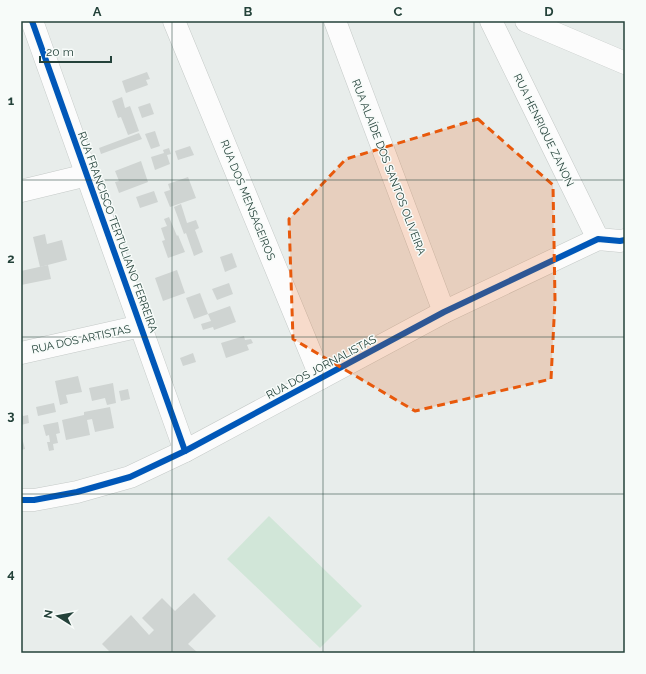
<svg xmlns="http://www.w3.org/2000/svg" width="646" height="674" font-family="Raleway,sans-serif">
	<rect width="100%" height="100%" fill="#e8edeb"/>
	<path fill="#d1e6d8" d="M269 516 362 606 320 648 227 559Z"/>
	<g fill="#cfd4d2">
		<path d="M147 72 150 79 146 80 148 85 126 93 122 81Z"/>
		<path d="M122 97 125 108 130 106 139 131 128 135 121 117 118 118 112 101Z"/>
		<path d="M150 103 154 114 142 118 138 107Z"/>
		<path d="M155 131 160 146 151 149 145 134Z"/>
		<path d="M139 133 142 139 101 154 99 148Z"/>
		<path d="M190 146 194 155 178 160 175 151Z"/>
		<path d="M169 148 171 154 167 155 170 164 155 170 151 157 164 153 163 150Z"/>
		<path d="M141 161 148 182 119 193 115 182 119 181 115 171Z"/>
		<path d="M188 177 196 198 170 207 164 192 170 190 168 184Z"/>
		<path d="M154 191 158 202 140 208 136 197Z"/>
		<path d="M181 204 187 223 196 220 199 228 195 230 203 252 194 256 186 233 184 234 174 207Z"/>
		<path d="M169 217 177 236 178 235 185 252 168 258 162 241 165 240 161 228 167 226 164 219Z"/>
		<path d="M45 234 47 244 62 240 67 260 40 267 33 237Z"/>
		<path d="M232 253 237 267 225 272 220 257Z"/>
		<path d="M48 265 51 279 21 285V271Z"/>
		<path d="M177 270 185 293 163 301 155 278Z"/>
		<path d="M229 283 233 294 217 300 212 289Z"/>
		<path d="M200 293 208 314 194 319 186 298Z"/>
		<path d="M230 306 236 322 214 330 213 327 203 330 201 324 211 321 208 314Z"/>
		<path d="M244 336 245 340 251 339 253 343 247 345 249 350 226 358 221 343Z"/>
		<path d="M193 353 196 362 183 366 180 358Z"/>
		<path d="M78 376 82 392 66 395 68 403 60 405 55 381Z"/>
		<path d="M113 383 116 403 107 405 105 398 92 401 89 388Z"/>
		<path d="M128 389 130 399 121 401 119 391Z"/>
		<path d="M54 403 56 412 38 416 36 407Z"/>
		<path d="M110 407 114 428 95 432 92 419 87 420 90 435 66 440 62 420 84 415V412Z"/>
		<path d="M21 412 23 416 28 415 29 423 21 425Z"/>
		<path d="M58 422 60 433 56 434 58 443 53 444 54 450 49 451 47 442H50L49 435 46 436 43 425Z"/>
		<path d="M21 434 25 449 21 450Z"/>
		<path d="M194 593 216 616 188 644 198 653H111L102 644 131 615 149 635 154 630 142 618 162 598 175 611Z"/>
	</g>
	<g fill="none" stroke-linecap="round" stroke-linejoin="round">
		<g stroke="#c5cac8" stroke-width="23">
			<g id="street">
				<path d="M32 21 185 451"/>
				<path d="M174 21 321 378"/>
				<path d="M335 21 444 312"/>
				<path d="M491 21 598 239"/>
				<path d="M526 21 625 63"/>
				<path d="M21 191 87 175"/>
				<path d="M21 353 141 326"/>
				<path d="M21 500H34L77 492 130 477 185 451 444 312 598 239 620 241 625 240"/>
			</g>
		</g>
		<use href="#street" stroke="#fcfcfc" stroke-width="22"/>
		<g stroke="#f7fbf9" stroke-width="8">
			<g id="cycleway">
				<path d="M32 21 185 451"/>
				<path d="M21 500H34L77 492 130 477 185 451 444 312 598 239 620 241 625 240"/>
			</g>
		</g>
		<use href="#cycleway" stroke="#0057b8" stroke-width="6"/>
	</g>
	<path fill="#e8590c" fill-opacity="0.2" stroke="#e8590c" stroke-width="3" stroke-dasharray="8 5" stroke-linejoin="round" d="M478 119 553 185 555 300 551 379 415 411 293 339 289 219 346 159Z"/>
	<path fill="none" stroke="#24423a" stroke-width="1" stroke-opacity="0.55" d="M172 21V653M323 21V653M474 21V653M21 180H625M21 337H625M21 494H625"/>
	<g text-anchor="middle" stroke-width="3" stroke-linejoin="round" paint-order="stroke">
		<g font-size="11" fill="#24423a" stroke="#f7fbf9">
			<text transform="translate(544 130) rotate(64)" y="4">RUA HENRIQUE ZANON</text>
			<text transform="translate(389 167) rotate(69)" y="4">RUA ALAÍDE DOS SANTOS OLIVEIRA</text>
			<text transform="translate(248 200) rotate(68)" y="4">RUA DOS MENSAGEIROS</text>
			<text transform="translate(118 232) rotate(70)" y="4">RUA FRANCISCO TERTULIANO FERREIRA</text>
			<text transform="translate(81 339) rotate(-12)" y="4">RUA DOS ARTISTAS</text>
			<text transform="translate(321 367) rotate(-28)" y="4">RUA DOS JORNALISTAS</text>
		</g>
	</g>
	<rect width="646" height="674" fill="none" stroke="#f7fbf9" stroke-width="44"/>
	<g transform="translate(58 616) rotate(281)" stroke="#f7fbf9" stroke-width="3" paint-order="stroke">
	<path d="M0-3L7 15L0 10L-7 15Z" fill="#24423a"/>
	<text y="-6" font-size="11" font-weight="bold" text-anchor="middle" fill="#24423a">N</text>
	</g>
	<path d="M40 56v6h71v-6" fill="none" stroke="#24423a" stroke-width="2"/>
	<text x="46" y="56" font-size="12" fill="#24423a" stroke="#f7fbf9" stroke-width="3" paint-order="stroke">20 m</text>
	<rect x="22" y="22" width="602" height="630" fill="none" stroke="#24423a" stroke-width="1.5"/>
	<g font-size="13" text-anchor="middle" font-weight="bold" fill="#24423a">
		<text x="97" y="16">A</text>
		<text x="248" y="16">B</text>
		<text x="398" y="16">C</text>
		<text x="549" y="16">D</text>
		<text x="11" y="105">1</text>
		<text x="11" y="263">2</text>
		<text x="11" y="420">3</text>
		<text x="11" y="578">4</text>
	</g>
</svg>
